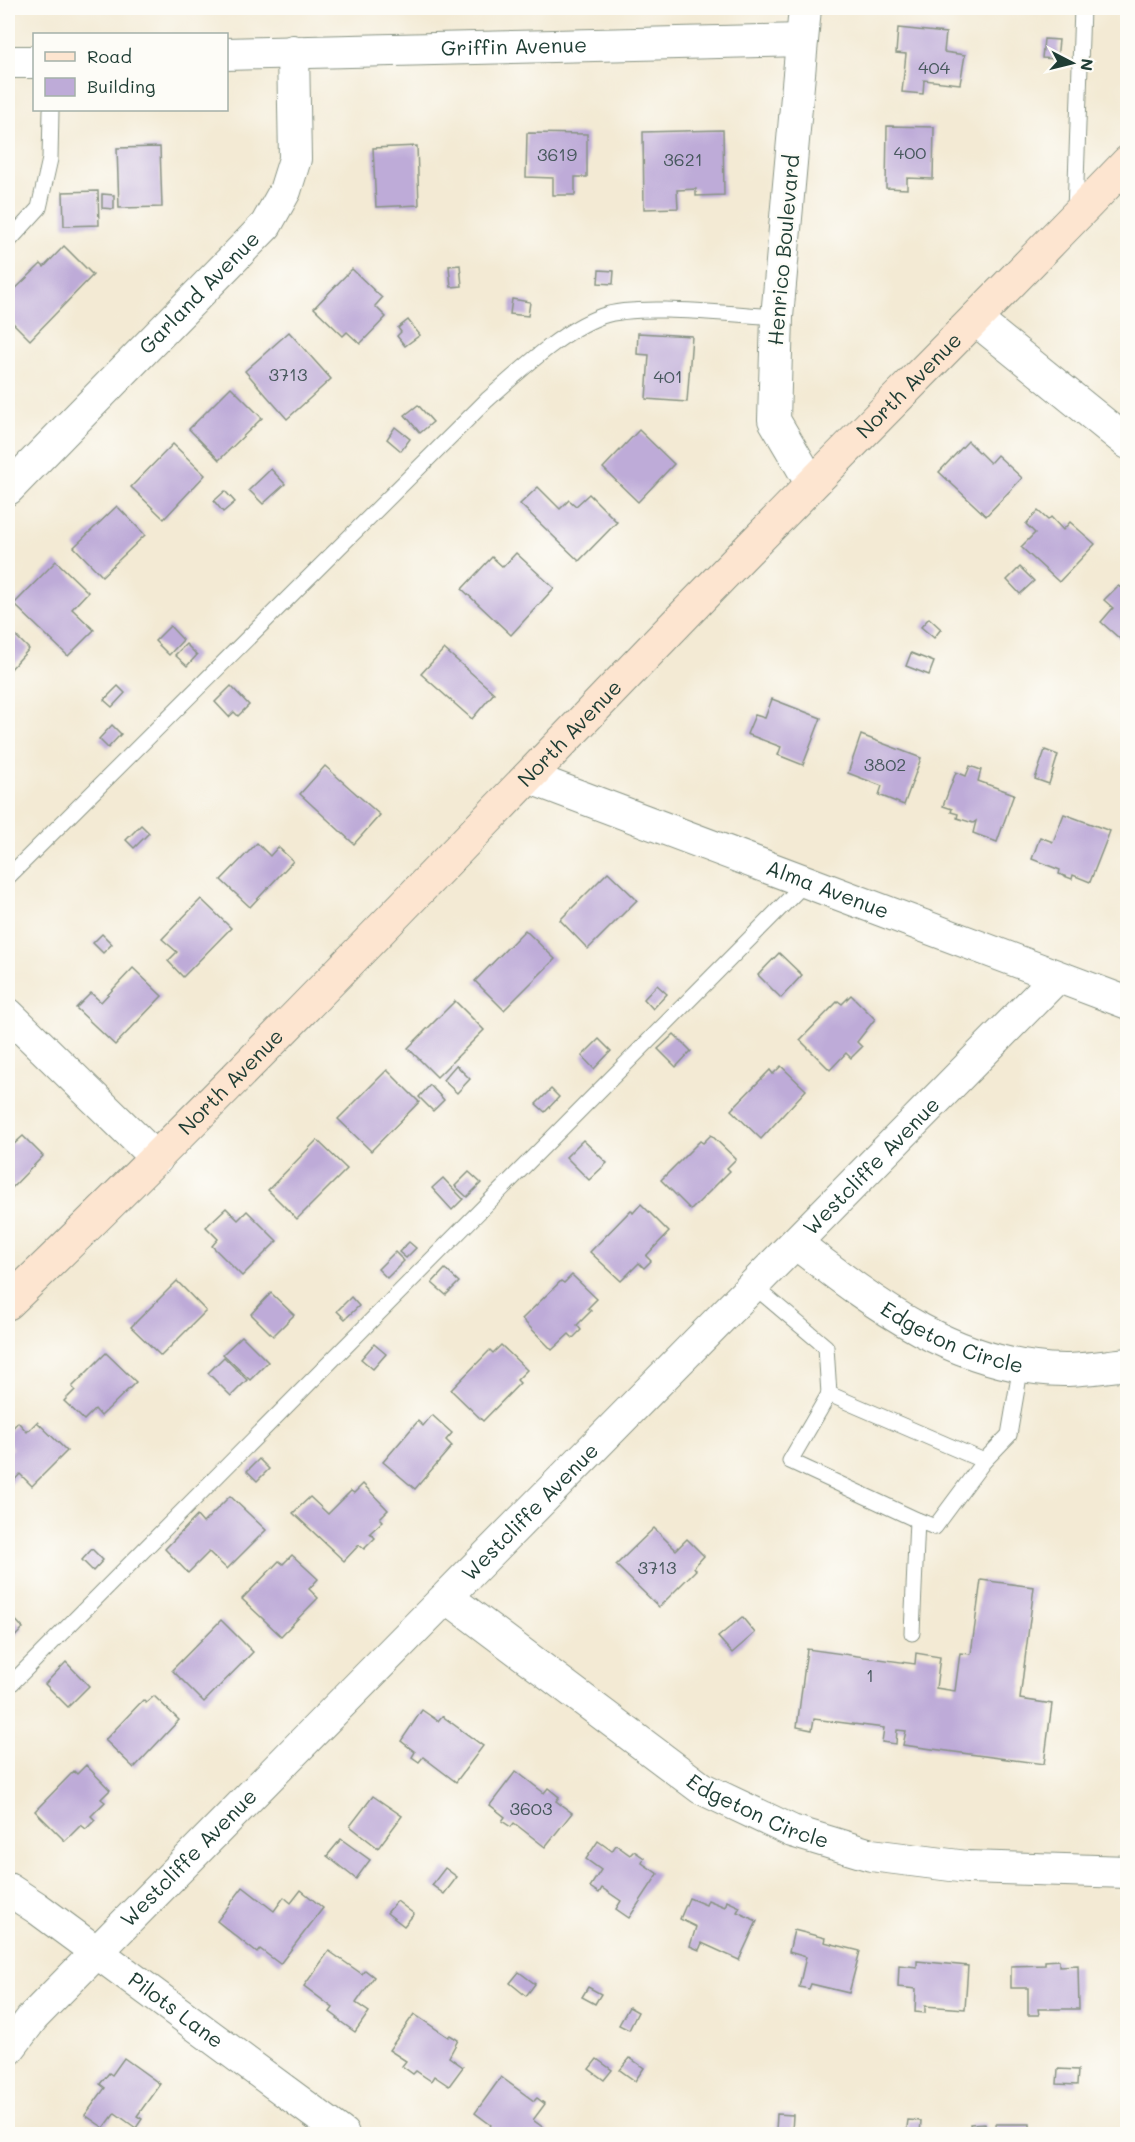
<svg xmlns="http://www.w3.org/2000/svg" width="1135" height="2142" font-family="Mali,sans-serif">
	<rect width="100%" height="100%" fill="#fdfcf7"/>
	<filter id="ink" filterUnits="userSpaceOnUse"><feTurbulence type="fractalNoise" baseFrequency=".0167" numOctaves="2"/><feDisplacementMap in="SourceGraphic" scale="12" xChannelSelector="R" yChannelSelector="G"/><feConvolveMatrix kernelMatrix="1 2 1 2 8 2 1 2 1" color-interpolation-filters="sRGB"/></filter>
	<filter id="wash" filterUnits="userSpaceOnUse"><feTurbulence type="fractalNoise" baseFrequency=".008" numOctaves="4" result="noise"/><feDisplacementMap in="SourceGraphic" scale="24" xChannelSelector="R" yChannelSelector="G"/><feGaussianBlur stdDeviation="1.35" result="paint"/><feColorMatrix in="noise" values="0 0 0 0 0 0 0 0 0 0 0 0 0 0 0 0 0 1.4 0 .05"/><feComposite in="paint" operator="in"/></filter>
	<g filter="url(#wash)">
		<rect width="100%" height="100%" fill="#f3ead4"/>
		<g id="blocks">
			<g fill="#beabd8">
				<path d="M909 8H931L930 13 909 12Z"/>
				<path d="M898 28 946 33 944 52 965 55 960 84 924 80 923 94 902 92 906 54 896 53Z"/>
				<path d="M1044 39 1059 40 1057 59 1042 58Z"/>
				<path d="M887 126 934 127 933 179 907 178V189L886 188Z"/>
				<path d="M723 130 724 195 696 196V189L677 190 678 208 644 209 643 132Z"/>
				<path d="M527 133 587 134V177H575V195H553V178L526 177Z"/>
				<path d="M417 146 419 205 376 207 373 148Z"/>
				<path d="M160 147 162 207 119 208 117 148Z"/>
				<path d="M98 191 99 225 64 226 63 192Z"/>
				<path d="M102 194 114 195V209L102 208Z"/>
				<path d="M64 246 93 275 30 340 8 318V296L41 264 44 267Z"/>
				<path d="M460 265 462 286 451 287 449 266Z"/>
				<path d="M352 269 382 298 375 306 386 317 360 344 347 332 343 336 314 308Z"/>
				<path d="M599 270 614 271 613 284 598 283Z"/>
				<path d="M512 299 530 302 528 316 510 314Z"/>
				<path d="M408 320 420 335 405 346 397 336 401 332 398 328Z"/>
				<path d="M289 332 331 379 287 419 245 371Z"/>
				<path d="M638 333 692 336 687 402 646 399 649 355 637 354Z"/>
				<path d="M231 387 262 418 219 460 189 429Z"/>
				<path d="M418 405 433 422 420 433 405 415Z"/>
				<path d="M395 427 410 439 401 451 387 439Z"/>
				<path d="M639 430 674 464 638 502 603 468Z"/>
				<path d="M968 441 990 463 997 455 1022 478 986 516 939 472Z"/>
				<path d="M173 444 205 475 164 519 131 487Z"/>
				<path d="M271 469 285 484 263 504 249 490Z"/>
				<path d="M538 487 560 509 569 500 576 506 589 494 617 522 579 561 520 504Z"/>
				<path d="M225 491 235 502 223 512 214 501Z"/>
				<path d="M117 506 145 535 102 576 74 547Z"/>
				<path d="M1038 511 1048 520 1051 517 1063 530 1070 522 1095 544 1059 582 1021 547 1035 533 1026 524Z"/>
				<path d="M516 553 554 588 511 635 462 589 492 557 503 567Z"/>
				<path d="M56 561 88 592 72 609 94 630 68 656 14 604Z"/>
				<path d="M1020 567 1034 581 1020 594 1007 580Z"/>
				<path d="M1118 586 1128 592V646L1101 622 1113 608 1104 600Z"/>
				<path d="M929 618 941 629 934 638 921 627Z"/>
				<path d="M170 626 183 640 169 655 155 641Z"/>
				<path d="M8 628 29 649 8 672Z"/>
				<path d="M186 644 197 655 187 666 175 655Z"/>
				<path d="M444 649 494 693 472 719 421 674Z"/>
				<path d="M911 653 934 662 929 675 906 666Z"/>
				<path d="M118 686 125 693 112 707 104 700Z"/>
				<path d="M231 686 249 705 238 716 234 712 229 717 215 702Z"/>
				<path d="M772 699 821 718 803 765 778 755 781 747 747 734 755 715 765 718Z"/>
				<path d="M112 725 121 734 108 748 99 739Z"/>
				<path d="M861 735 921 758 904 805 879 795 882 786 848 773Z"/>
				<path d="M1045 750 1058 755 1049 784 1035 779Z"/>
				<path d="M325 766 380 815 354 844 300 794Z"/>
				<path d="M970 766 981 770 978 781 1014 794 997 842 973 833 976 821 973 823 957 818 958 814 951 812 952 809 943 806 956 772 966 776Z"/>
				<path d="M1064 814 1110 831 1090 882 1073 875 1072 879 1059 874 1060 870 1032 859 1040 837 1053 842Z"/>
				<path d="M141 825 149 833 134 848 126 840Z"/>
				<path d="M257 843 270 856 278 847 293 861 250 907 221 880Z"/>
				<path d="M608 872 637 900 588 949 560 920Z"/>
				<path d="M201 899 231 928 183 977 168 961 177 952 162 939Z"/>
				<path d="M525 930 555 959 504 1010 475 981Z"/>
				<path d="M102 934 112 944 103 953 93 943Z"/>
				<path d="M779 953 802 975 781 998 758 975Z"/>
				<path d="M133 968 162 996 115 1045 76 1008 91 993 101 1002Z"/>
				<path d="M657 985 667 994 653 1009 644 999Z"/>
				<path d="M851 995 875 1019 857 1042 862 1047 851 1058 846 1053 830 1070 800 1040 838 1001 842 1004Z"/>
				<path d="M455 1001 484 1030 437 1077 408 1048Z"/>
				<path d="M674 1034 691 1051 676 1067 658 1049Z"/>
				<path d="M599 1039 611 1051 594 1069 582 1056Z"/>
				<path d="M456 1065 470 1079 457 1093 443 1080Z"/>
				<path d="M781 1066 806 1090 761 1139 731 1110 770 1070 773 1074Z"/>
				<path d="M387 1070 419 1102 371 1151 338 1119Z"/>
				<path d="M430 1085 444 1100 433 1111 419 1097Z"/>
				<path d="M551 1089 559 1097 545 1112 536 1104Z"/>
				<path d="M711 1135 736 1159 727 1168 730 1171 691 1210 661 1180 700 1141 703 1143Z"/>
				<path d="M23 1136 43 1156 8 1192V1141L14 1144Z"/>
				<path d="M317 1140 347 1169 297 1219 268 1190Z"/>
				<path d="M583 1140 607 1163 589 1180 566 1157Z"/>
				<path d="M469 1172 481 1183 467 1197 455 1186Z"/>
				<path d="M443 1178 463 1199 452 1210 432 1188Z"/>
				<path d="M641 1204 669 1232 646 1256 651 1261 644 1268 639 1263 621 1281 590 1252 631 1210 633 1213Z"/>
				<path d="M226 1208 238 1220 247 1211 277 1241 242 1276 212 1246 218 1239 206 1227Z"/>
				<path d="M409 1242 416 1248 406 1258 399 1252Z"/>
				<path d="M395 1252 404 1261 387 1278 378 1269Z"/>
				<path d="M445 1269 459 1282 446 1295 432 1283Z"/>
				<path d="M572 1275 597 1299 588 1308 591 1311 577 1325 581 1330 573 1338 569 1334 552 1350 522 1319 561 1281 564 1283Z"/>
				<path d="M177 1281 206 1311 161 1356 131 1327Z"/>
				<path d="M271 1293 294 1315 273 1336 251 1314Z"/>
				<path d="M351 1297 359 1306 345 1319 337 1311Z"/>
				<path d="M242 1336 268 1362 250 1380 223 1354Z"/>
				<path d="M374 1344 386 1354 373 1369 361 1359Z"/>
				<path d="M501 1345 527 1370 517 1380 520 1383 483 1421 451 1390 490 1350 493 1353Z"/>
				<path d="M106 1353 136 1382 101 1416 95 1409 84 1420 64 1401 75 1390 72 1387Z"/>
				<path d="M224 1357 247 1380 231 1396 208 1373Z"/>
				<path d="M432 1415 452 1433 446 1440 452 1446 415 1489 383 1462 418 1421 423 1426Z"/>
				<path d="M18 1422 27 1432 37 1422 67 1451 32 1486 20 1474 8 1487V1453L13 1448 8 1443V1433Z"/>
				<path d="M259 1459 269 1469 257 1481 247 1471Z"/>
				<path d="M363 1484 388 1510 380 1518 383 1521 370 1533 375 1538 364 1549 359 1545 344 1561 293 1513 310 1497 328 1514 351 1491 354 1493Z"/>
				<path d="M230 1496 266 1530 227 1569 209 1552 188 1573 165 1549 197 1516 203 1523Z"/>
				<path d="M654 1528 676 1550 687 1539 704 1556 694 1567 696 1570 659 1607 616 1565Z"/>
				<path d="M92 1549 103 1560 93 1571 82 1560Z"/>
				<path d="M292 1555 318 1579 309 1589 318 1598 281 1636 242 1599 279 1561 283 1564Z"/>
				<path d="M981 1580 1034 1587 1020 1699 1052 1704 1044 1764 903 1745 906 1731 897 1730 896 1744 882 1742 884 1728 814 1719 812 1730 797 1727 807 1649 915 1664 916 1653 940 1657 936 1688 955 1691 960 1653 971 1654Z"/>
				<path d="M8 1612 23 1628 8 1644Z"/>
				<path d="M742 1617 755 1633 732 1653 718 1637Z"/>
				<path d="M221 1620 253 1652 204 1702 172 1670Z"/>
				<path d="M66 1662 89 1686 68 1707 45 1684Z"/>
				<path d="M154 1696 179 1720 134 1768 105 1740 143 1700 146 1703Z"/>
				<path d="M422 1710 438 1721 442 1716 483 1746 456 1782 423 1757 419 1762 412 1757 415 1752 401 1741Z"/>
				<path d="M86 1765 110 1790 101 1799 105 1802 91 1816 95 1820 86 1829 81 1825 65 1841 35 1811 74 1771 77 1774Z"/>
				<path d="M516 1771 544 1793 548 1788 559 1797 556 1801 572 1813 545 1847 514 1823 511 1827 502 1821 505 1817 490 1805Z"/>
				<path d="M373 1796 402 1816 378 1848 350 1826Z"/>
				<path d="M341 1839 370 1860 356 1879 327 1856Z"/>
				<path d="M598 1841 612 1851 616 1845 630 1855 634 1851 644 1858 642 1863 658 1874 629 1918 616 1909 621 1901 602 1888 599 1893 590 1887 601 1870 586 1859Z"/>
				<path d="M445 1868 457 1877 444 1894 432 1885Z"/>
				<path d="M243 1887 274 1911 284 1897 291 1903 301 1890 323 1908 280 1964 260 1949 257 1953 217 1921Z"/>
				<path d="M689 1898 706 1905 708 1900 725 1907 727 1901 740 1907 737 1912 757 1921 739 1960 702 1943 699 1950 690 1946 696 1927 680 1919Z"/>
				<path d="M397 1901 414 1914 404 1926 387 1913Z"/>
				<path d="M794 1930 825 1938 824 1942 860 1951 849 1993 811 1984 809 1989 799 1987 806 1957 789 1952Z"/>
				<path d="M329 1951 362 1974 365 1970 374 1977 356 2003 369 2012 355 2032 337 2019 338 2018 330 2012 333 2008 304 1986Z"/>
				<path d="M1059 1960V1966L1078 1965 1079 2009H1038L1039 2015H1028V1988H1011V1966L1045 1965V1961Z"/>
				<path d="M917 1961 968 1966 965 2009 925 2006V2013L915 2012 916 1989 898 1987 899 1965 917 1967Z"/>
				<path d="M519 1972 535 1984 526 1996 510 1983Z"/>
				<path d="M588 1987 601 1994 595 2004 582 1997Z"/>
				<path d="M629 2007 638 2012 629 2030 619 2025Z"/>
				<path d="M414 2014 448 2037 450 2035 458 2040 449 2057 463 2067 449 2086 434 2076 431 2081 416 2071 413 2074 402 2066 406 2061 389 2050Z"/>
				<path d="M124 2058 160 2084 137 2116 142 2119 136 2128 115 2113 104 2128 85 2115 105 2088 100 2084 109 2073 112 2075Z"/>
				<path d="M630 2058 644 2068 635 2081 620 2070Z"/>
				<path d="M597 2059 612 2070 604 2080 589 2069Z"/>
				<path d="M1058 2069 1078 2070 1077 2085 1057 2084Z"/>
				<path d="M501 2077 534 2101 537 2098 545 2104 533 2120 548 2131 546 2134H497L489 2129 491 2125 475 2113Z"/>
				<path d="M777 2114 793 2115 792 2132 776 2131Z"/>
				<path d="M908 2120 921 2121 920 2134H906Z"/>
				<path d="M985 2123 986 2134H971L970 2124Z"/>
				<rect x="996" y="2124" width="34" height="10"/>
			</g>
		</g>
	</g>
	<g filter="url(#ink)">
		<use href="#blocks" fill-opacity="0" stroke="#899484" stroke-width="1.5"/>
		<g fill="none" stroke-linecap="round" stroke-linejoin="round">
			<g stroke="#899484" stroke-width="17">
				<g id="lane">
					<path d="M1075 211 1082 8"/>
					<path d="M8 242 39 208 50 159 51 110"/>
					<path d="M8 877 487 400C520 371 561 331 602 316 639 303 735 315 777 317"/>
					<path d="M755 1287 826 1347 829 1394 984 1461 1009 1435 1021 1365"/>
					<path d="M829 1394 790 1461 917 1520 935 1527 984 1461"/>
					<path d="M912 1633 917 1520"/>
					<path d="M8 1687 806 882"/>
				</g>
			</g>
			<g stroke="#899484" stroke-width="34">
				<g id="street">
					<path d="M805 8 777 317 774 420 811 483"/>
					<path id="s1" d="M226 54 802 40"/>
					<path d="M8 62H34"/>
					<path d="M976 320 1128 443"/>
					<path id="s2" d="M8 489 266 225 285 191 295 159 293 51"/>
					<path id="s3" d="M528 777 1128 1003"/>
					<path d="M8 1014 157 1159"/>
					<path id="s4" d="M797 1244C877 1306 957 1368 1064 1370 1085 1370 1107 1366 1128 1364"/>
					<path id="s5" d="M448 1598 701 1788 792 1831 871 1855 967 1867 1128 1872"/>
					<path id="s6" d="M8 1889 37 1908 343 2134"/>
					<path id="s7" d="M8 2050 33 2017C373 1669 718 1325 1057 977"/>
				</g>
			</g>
			<g stroke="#899484" stroke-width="35">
				<g id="secondary">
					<path id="s8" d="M8 1303C243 1076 468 839 695 604 838 456 985 311 1128 162"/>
				</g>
			</g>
			<use href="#lane" stroke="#fff" stroke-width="15"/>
			<use href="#street" stroke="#fff" stroke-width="32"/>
			<use href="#secondary" stroke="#fde5d0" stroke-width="33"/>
		</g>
	</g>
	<g text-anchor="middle" stroke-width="5" stroke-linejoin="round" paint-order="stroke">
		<g font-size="18" fill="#47585d">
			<text x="934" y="74">404</text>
			<text x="910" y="159">400</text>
			<text x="557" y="161">3619</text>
			<text x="683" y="166">3621</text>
			<text x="288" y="381">3713</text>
			<text x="668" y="383">401</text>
			<text x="885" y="771">3802</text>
			<text x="657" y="1574">3713</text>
			<text x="870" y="1682">1</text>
			<text x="531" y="1815">3603</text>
		</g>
		<g font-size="21" fill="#1f3d34" stroke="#fdfcf7">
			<text dy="7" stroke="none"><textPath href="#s1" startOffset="288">Griffin Avenue</textPath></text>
			<text transform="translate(784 250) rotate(-85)" y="7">Henrico Boulevard</text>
			<text dy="7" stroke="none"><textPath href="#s2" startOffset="274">Garland Avenue</textPath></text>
			<text dy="7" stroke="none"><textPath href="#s8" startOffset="1286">North Avenue</textPath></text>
			<text dy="7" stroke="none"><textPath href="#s8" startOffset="800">North Avenue</textPath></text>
			<text dy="7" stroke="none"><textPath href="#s3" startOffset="320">Alma Avenue</textPath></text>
			<text dy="7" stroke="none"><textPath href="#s8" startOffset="314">North Avenue</textPath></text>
			<text dy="7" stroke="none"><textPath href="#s7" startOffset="1236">Westcliffe Avenue</textPath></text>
			<text dy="7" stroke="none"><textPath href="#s4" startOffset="183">Edgeton Circle</textPath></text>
			<text dy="7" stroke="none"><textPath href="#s7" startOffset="750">Westcliffe Avenue</textPath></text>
			<text dy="7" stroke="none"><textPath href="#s5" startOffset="378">Edgeton Circle</textPath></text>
			<text dy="7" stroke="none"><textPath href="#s7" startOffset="264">Westcliffe Avenue</textPath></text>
			<text dy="7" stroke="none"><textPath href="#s6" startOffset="207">Pilots Lane</textPath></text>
		</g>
	</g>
	<rect width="1135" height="2142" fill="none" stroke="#fdfcf7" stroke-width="30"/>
	<rect x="33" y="33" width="195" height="78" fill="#fdfcf7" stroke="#a4b0a9" stroke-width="1.5"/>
	<rect x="45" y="52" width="30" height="9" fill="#fde5d0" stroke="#a4b0a9" stroke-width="1.5"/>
	<text x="87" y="63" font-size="18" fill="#1f3d34">Road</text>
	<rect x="45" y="78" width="30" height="18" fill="#beabd8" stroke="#a4b0a9" stroke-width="1.5"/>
	<text x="87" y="93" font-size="18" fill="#1f3d34">Building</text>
	<g transform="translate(1072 63) rotate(97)" stroke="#fdfcf7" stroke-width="4.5" paint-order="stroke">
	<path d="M0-4.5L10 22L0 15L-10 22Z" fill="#1f3d34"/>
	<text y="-9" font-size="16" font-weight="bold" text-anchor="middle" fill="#1f3d34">N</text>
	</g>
</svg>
